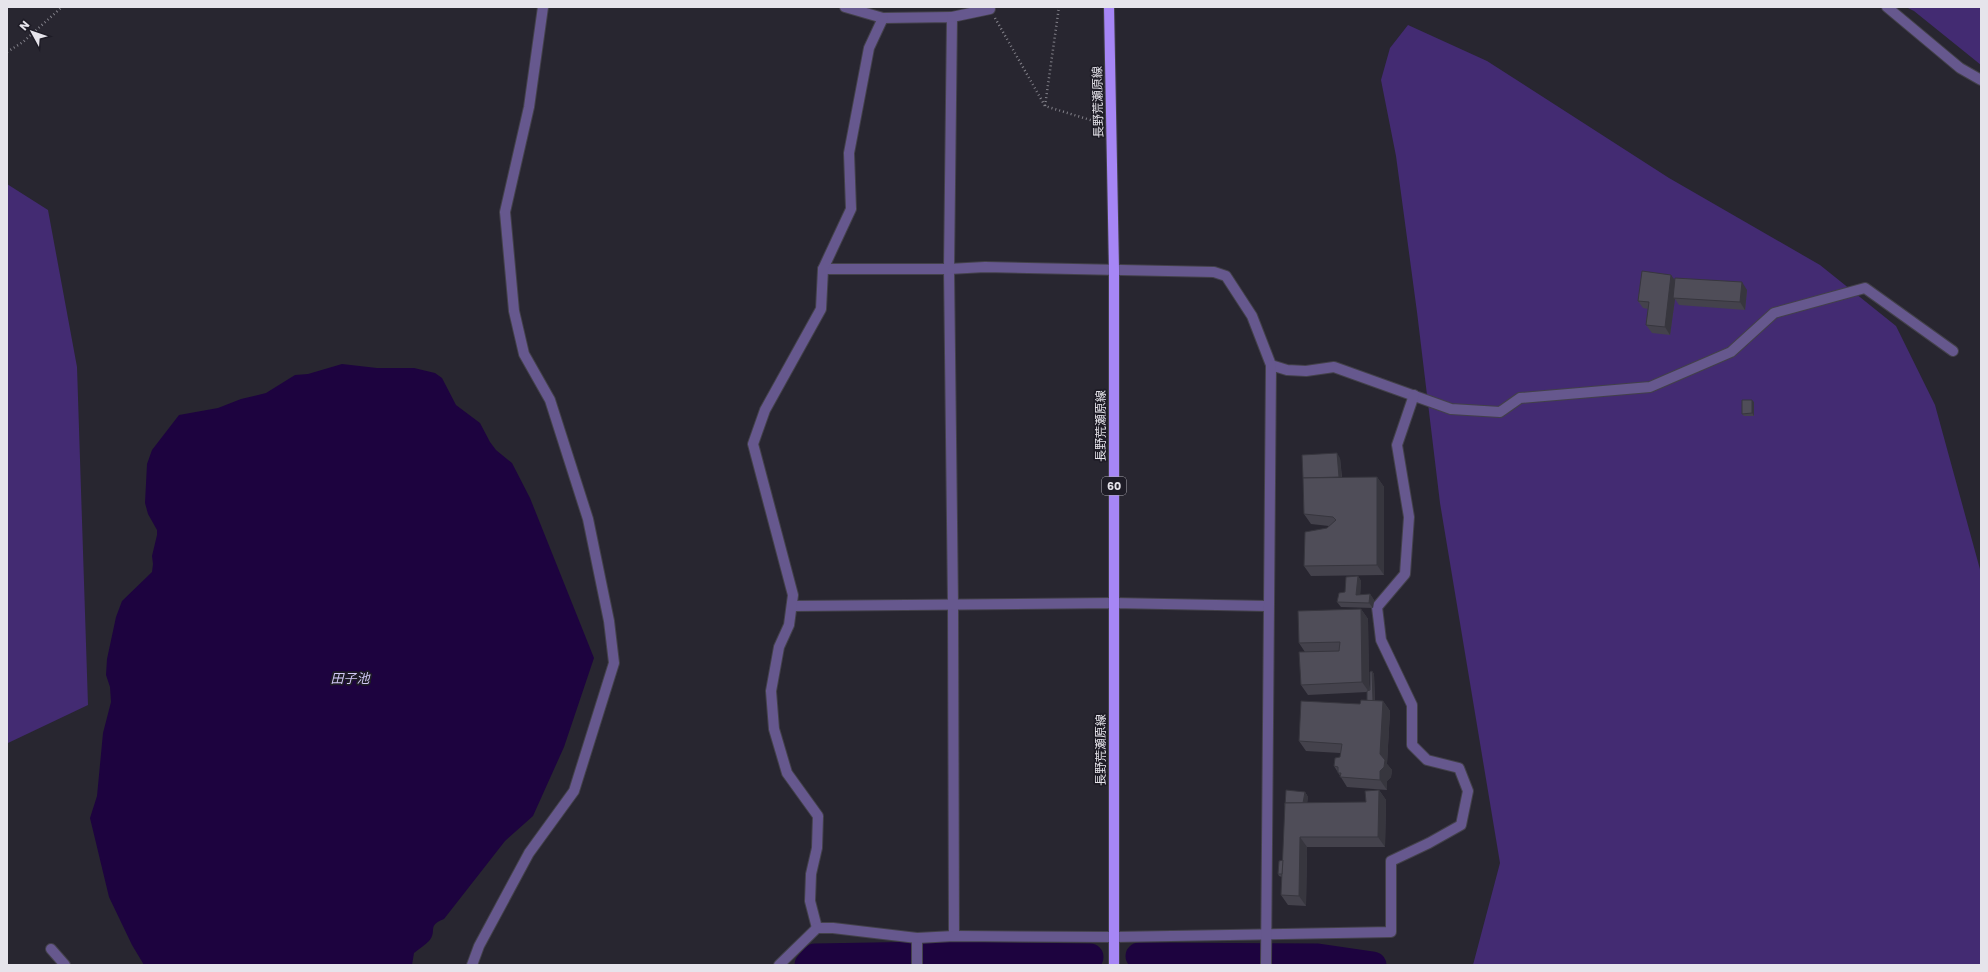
<svg xmlns="http://www.w3.org/2000/svg" width="1988" height="972" font-family="Poppins,'Noto Sans JP',sans-serif">
	<rect width="100%" height="100%" fill="#282630"/>
	<g fill="#432b72">
		<path d="M1906 7H1981V65L1914 11Z"/>
		<path d="M1408 25 1487 61 1669 178 1820 265 1896 326 1935 405 1981 573V965H1473L1500 863 1440 503 1417 312 1396 156 1381 80 1390 48Z"/>
		<path d="M7 184 48 210 77 367 88 705 8 743 7 745Z"/>
	</g>
	<path fill="#1d033f" d="M342 364 377 368H414L435 373 442 378 456 405 480 423 490 442 496 450 512 463 530 498 594 658 564 747 533 816 505 841 444 919C426 926 438 931 429 941 425 945 419 949 414 953L412 965H144L132 945 109 897 90 818 97 796 103 733 111 702 110 687 106 675 107 659 116 617 122 601 152 572 153 564 152 556 157 535V530L148 514 145 503 147 464 152 450 179 415 218 408 241 399 266 393 295 375 308 374Z"/>
	<g fill="none" stroke-linecap="round" stroke-linejoin="round">
		<g stroke="#1d033f" stroke-width="27">
			<path d="M1139 956 1318 957 1373 965"/>
			<path d="M808 965 815 957 932 955 1090 957"/>
		</g>
		<g stroke="#43414a" stroke-width="12">
			<g id="minor">
				<path d="M845 7 883 18 952 17 949 269 953 606 954 936"/>
				<path d="M1887 7 1960 68 1981 80"/>
				<path d="M952 17 990 9"/>
				<path d="M823 269H949L985 267 1214 272 1226 276 1252 316 1271 365 1287 370 1306 371 1334 367 1451 409 1500 412 1520 398 1650 387 1731 352 1774 313 1865 288 1953 351"/>
				<path d="M793 606 1113 603 1268 606"/>
				<path d="M817 928 810 901 811 874 817 848 818 816 787 773 774 729 771 691 779 647 789 625 793 595 753 444 765 410 821 309 823 269 851 209 849 153 869 48 883 18"/>
				<path d="M917 938V965"/>
				<path d="M51 949 65 965"/>
				<path d="M472 965 479 946 529 853 574 791 614 663 609 621 588 519 550 400 524 354 514 311 505 212 529 107 543 7"/>
				<path d="M779 965 817 928H833L917 938 954 936 1114 937 1391 932V861L1429 843 1461 825 1468 791 1459 768 1427 760 1412 745V705L1381 640 1377 607 1405 574 1409 517 1397 445 1414 395"/>
				<path d="M1266 965 1271 365"/>
			</g>
		</g>
		<g stroke="#43414a" stroke-width="12">
			<path id="major" d="M1109 7 1114 270V965"/>
		</g>
		<g stroke="#828089" stroke-width="2.5" stroke-dasharray="1 3" stroke-linecap="butt">
			<path d="M995 18 1045 106 1100 123"/>
			<path d="M7 52 23 42 62 7"/>
			<path d="M1045 106 1059 7"/>
		</g>
		<use href="#minor" stroke="#66588e" stroke-width="10"/>
		<use href="#major" stroke="#a686f5" stroke-width="10"/>
	</g>
	<g fill="#44424c">
		<path d="M1675 280 1747 290 1745 310 1679 305 1675 299 1670 335 1652 333 1646 325 1648 309 1643 308 1638 301Z"/>
		<path d="M1754 402V416H1744L1742 414Z"/>
		<path d="M1340 458 1342 477H1377L1384 487V575L1311 576 1304 566 1327 528 1329 526 1311 524 1304 514 1303 479V478Z"/>
		<path d="M1358 576 1361 581 1360 595 1370 594 1374 600 1373 608 1341 607 1337 602Z"/>
		<path d="M1361 609 1368 619 1369 690 1372 671 1374 674 1375 701H1383L1390 711 1387 764 1392 770 1391 777 1387 781V790L1347 787 1334 766 1340 757V753L1306 751 1299 741 1360 704 1367 701V692L1308 695 1301 685 1305 652 1299 643Z"/>
		<path d="M1379 790 1386 800 1385 847H1307L1306 906 1288 905 1281 895 1282 877 1279 876 1278 874 1305 792 1308 797 1307 803 1366 802Z"/>
	</g>
	<g fill="#37363e">
		<path d="M1671 275 1677 283 1673 298 1675 299 1670 335 1665 327Z"/>
		<path d="M1742 282 1747 290 1745 310 1740 302Z"/>
		<path d="M1752 400 1754 402V416L1752 413Z"/>
		<path d="M1337 453 1340 458 1342 483 1339 478Z"/>
		<path d="M1377 477 1384 487V575L1377 565Z"/>
		<path d="M1358 576 1361 581 1360 600 1356 595Z"/>
		<path d="M1370 594 1374 600 1373 608 1369 603Z"/>
		<path d="M1361 609 1368 619 1369 692 1362 682Z"/>
		<path d="M1372 671 1374 674 1375 709 1373 706Z"/>
		<path d="M1383 701 1390 711 1387 764 1392 770 1391 777 1387 781V790L1380 780V754Z"/>
		<path d="M1379 790 1386 800 1385 847 1378 837Z"/>
		<path d="M1305 792 1308 797 1306 811 1303 806Z"/>
		<path d="M1300 837 1307 847 1306 906 1299 896Z"/>
	</g>
	<g fill="#4f4d58" stroke="#37363e">
		<path d="M1642 271 1671 275 1665 327 1646 325 1649 302 1638 301Z"/>
		<path d="M1675 278 1742 282 1740 302 1673 298Z"/>
		<path d="M1742 400H1752V413L1742 414Z"/>
		<path d="M1337 453 1339 477 1303 478 1302 455Z"/>
		<path d="M1377 477V565L1304 566 1305 532 1327 528 1336 520 1333 517 1304 514 1303 478Z"/>
		<path d="M1358 576 1356 595 1370 594 1369 603 1337 602 1339 593 1345 592 1346 577Z"/>
		<path d="M1361 609 1362 682 1301 685 1299 652 1339 651 1340 642 1299 643 1298 611Z"/>
		<path d="M1372 671 1373 701H1367V691L1370 690V672Z"/>
		<path d="M1361 700 1383 701 1380 754 1385 760 1384 767 1380 771V780L1340 777 1341 773H1338V767L1334 766 1335 758 1340 757 1342 744 1299 741 1301 701 1360 704Z"/>
		<path d="M1286 790 1305 792 1303 803H1285V806Z"/>
		<path d="M1379 790 1378 837H1300L1299 896 1281 895 1285 803 1366 802 1365 791Z"/>
		<path d="M1283 860 1282 874H1278L1279 861Z"/>
	</g>
	<g text-anchor="middle" stroke-width="3.5" stroke-linejoin="round" paint-order="stroke">
		<rect fill="#1e1c26" stroke="#aaa8b0" stroke-width="1" x="1102" y="477" width="24" height="18" rx="3"/>
		<g font-size="11" font-weight="bold" fill="#e6e4eb">
			<text x="1114" y="490">60</text>
		</g>
		<g font-size="12" fill="#e6e4eb" stroke="#1e1c26">
			<text transform="translate(1098 102) rotate(-91)" y="4">長野荒瀬原線</text>
			<text transform="translate(1101 426) rotate(-90)" y="4">長野荒瀬原線</text>
			<text transform="translate(1101 750) rotate(-90)" y="4">長野荒瀬原線</text>
		</g>
		<g font-size="13" font-style="italic" fill="#d1c7f4" stroke="#1e1c26">
			<text x="350" y="683">田子池</text>
		</g>
	</g>
	<rect width="1988" height="972" fill="none" stroke="#e6e4eb" stroke-width="16"/>
	<g transform="translate(32 32) rotate(310)" stroke="#1e1c26" stroke-width="3" paint-order="stroke">
	<path d="M0-3L7 15L0 10L-7 15Z" fill="#e6e4eb"/>
	<text y="-6" font-size="11" font-weight="bold" text-anchor="middle" fill="#e6e4eb">N</text>
	</g>
</svg>
